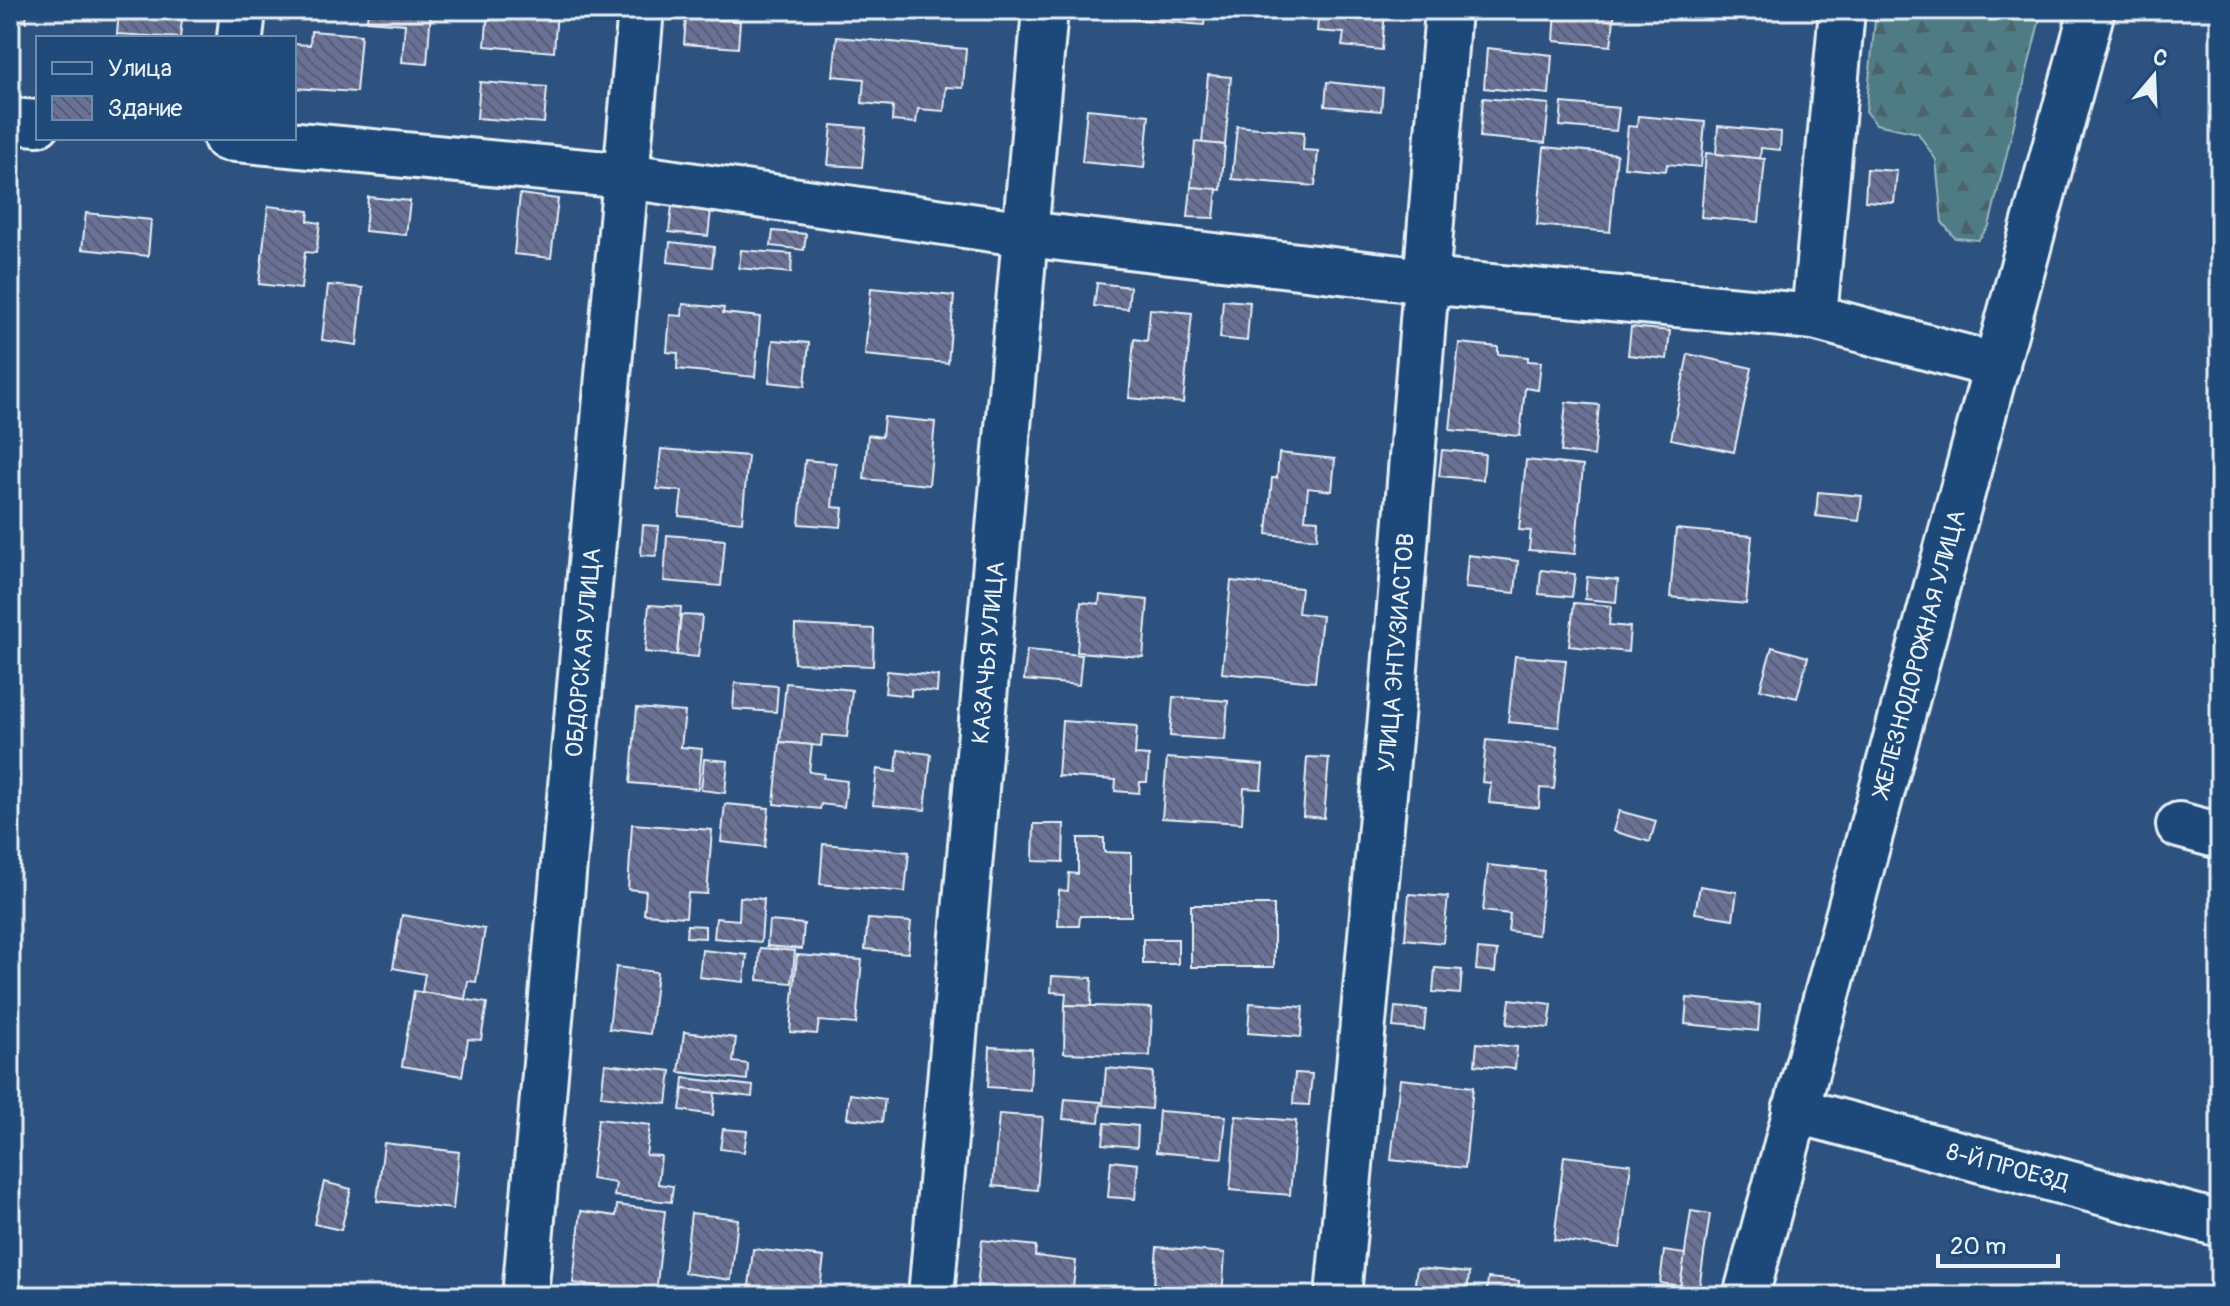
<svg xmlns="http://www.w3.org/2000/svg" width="2230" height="1306" font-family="Pangolin,sans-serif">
	<defs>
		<pattern id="forest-firs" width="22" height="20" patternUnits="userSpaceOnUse" patternTransform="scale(2)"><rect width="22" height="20" fill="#4f7b84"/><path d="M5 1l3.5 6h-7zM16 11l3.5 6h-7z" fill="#4b646a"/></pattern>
		<pattern id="building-back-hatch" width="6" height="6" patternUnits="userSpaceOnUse" patternTransform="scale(2)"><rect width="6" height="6" fill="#697197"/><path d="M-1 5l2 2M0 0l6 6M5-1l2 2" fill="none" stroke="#585c70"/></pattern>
	</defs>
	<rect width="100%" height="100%" fill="#2e5280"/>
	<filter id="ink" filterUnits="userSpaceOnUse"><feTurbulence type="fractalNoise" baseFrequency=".0125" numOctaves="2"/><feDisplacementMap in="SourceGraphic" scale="16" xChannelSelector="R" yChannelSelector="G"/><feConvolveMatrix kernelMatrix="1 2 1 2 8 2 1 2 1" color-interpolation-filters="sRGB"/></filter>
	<g filter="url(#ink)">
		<path fill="url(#forest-firs)" stroke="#9cb6be" stroke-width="2" d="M1876 10H2042L1989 226 1978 240 1955 238 1942 222 1936 160 1918 133 1876 124 1866 111Z"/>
		<g fill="url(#building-back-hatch)" stroke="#e8f1f8" stroke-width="2">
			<path d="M10 10H27L26 22 10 20Z"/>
			<path d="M119 10H183L180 38 117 34Z"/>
			<path d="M368 10H431L427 64 402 62 405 24 367 21Z"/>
			<path d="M488 10H557L554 52 485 46Z"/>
			<path d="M1132 10H1206L1204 25 1131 19Z"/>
			<path d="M1319 10H1385L1382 50 1342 46 1344 33 1317 31Z"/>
			<path d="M1556 10H1615L1611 46 1554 41Z"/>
			<path d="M686 17 740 21 738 48 684 44Z"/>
			<path d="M311 31 361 35 356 92 294 88V44L310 45Z"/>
			<path d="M837 37 966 49 963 88 946 87 944 111 918 109 916 123 892 121 893 106 862 103 864 79 833 76Z"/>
			<path d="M1487 48 1552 55 1549 94 1484 88Z"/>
			<path d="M1208 75 1231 77 1225 145 1202 143Z"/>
			<path d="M480 82 547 87 544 123 477 118Z"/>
			<path d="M1327 82 1383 88 1381 111 1325 106Z"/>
			<path d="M1483 98 1549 104 1545 143 1480 137Z"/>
			<path d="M1562 103 1619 108 1616 131 1560 126Z"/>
			<path d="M1087 109 1149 115 1144 168 1082 162Z"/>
			<path d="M1638 116 1705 122 1701 167 1667 164 1666 171 1624 167 1628 126 1637 127Z"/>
			<path d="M832 125 866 128 862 167 828 165Z"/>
			<path d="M1237 126 1304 132 1303 150 1318 151 1315 186 1232 179Z"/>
			<path d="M1718 126 1781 132 1780 150 1761 148 1760 159 1716 154Z"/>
			<path d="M1195 142 1225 145 1221 190 1191 187Z"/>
			<path d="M1544 147 1617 154 1610 232 1537 225Z"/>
			<path d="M1706 153 1765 159 1759 222 1701 217Z"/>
			<path d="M1867 169 1897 171 1894 203 1865 201Z"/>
			<path d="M1191 187 1217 189 1214 218 1188 217Z"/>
			<path d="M520 194 558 199 551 258 514 254Z"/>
			<path d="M368 197 410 201 406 235 365 231Z"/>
			<path d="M268 206 309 211 308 221 320 223 316 253 305 252 301 289 259 284Z"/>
			<path d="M672 206 711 210 708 236 669 232Z"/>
			<path d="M86 213 151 220 148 256 82 249Z"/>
			<path d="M773 231 806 234 804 250 771 246Z"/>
			<path d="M670 242 714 247 712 267 668 262Z"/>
			<path d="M741 250 792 254 791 273 739 268Z"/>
			<path d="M1097 283 1130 287 1128 309 1094 306Z"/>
			<path d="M328 285 363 288 357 345 322 340Z"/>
			<path d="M871 288 954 296 948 363 865 355Z"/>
			<path d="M1223 300 1250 302 1247 341 1220 338Z"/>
			<path d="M683 304 724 308 723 313 760 317 755 377 677 369 678 353 667 352 670 315 682 316Z"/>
			<path d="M1150 309 1192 313 1183 403 1129 398 1134 339 1147 341Z"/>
			<path d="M1631 327 1670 331 1667 359 1628 355Z"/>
			<path d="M773 340 809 343 805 386 769 382Z"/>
			<path d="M1459 343 1498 347V354L1528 357V361L1541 362 1538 390 1525 388 1520 436 1450 430Z"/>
			<path d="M1688 354 1752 368 1734 452 1671 439Z"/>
			<path d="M1566 402 1599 405 1594 456 1561 452Z"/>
			<path d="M884 417 935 422 929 485 864 479 868 435 882 437Z"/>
			<path d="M661 449 748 456 742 522 679 516 682 491 657 489Z"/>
			<path d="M1442 450 1485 454 1483 480 1439 476Z"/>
			<path d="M1279 453 1335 459 1332 491 1308 488 1305 519 1318 520 1317 539 1267 534 1272 478H1277Z"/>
			<path d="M805 460 836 463 832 507 843 508 841 527 799 524Z"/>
			<path d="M1526 460 1583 466 1575 554 1529 550 1531 531 1519 530Z"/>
			<path d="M1818 492 1862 496 1859 521 1816 516Z"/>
			<path d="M643 525 659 526 656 556 641 555Z"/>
			<path d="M1676 529 1752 536 1746 604 1670 597Z"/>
			<path d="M667 535 725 540 721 586 664 581Z"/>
			<path d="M1468 555 1518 561 1515 593 1465 588Z"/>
			<path d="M1541 570 1575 574 1572 597 1539 594Z"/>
			<path d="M1587 577 1618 580 1616 602 1585 599Z"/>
			<path d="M1231 581 1301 588 1298 613 1322 616 1315 682 1222 673Z"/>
			<path d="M1100 595 1148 600 1143 657 1077 652 1081 602 1099 604Z"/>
			<path d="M1574 603 1611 606 1609 625 1630 627 1628 652 1569 646Z"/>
			<path d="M649 605 681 607 677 655 645 652Z"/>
			<path d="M681 615 702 616 698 657 677 655Z"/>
			<path d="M795 625 874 629 873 666 794 663Z"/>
			<path d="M1772 647 1808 657 1797 698 1760 689Z"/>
			<path d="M1027 650 1082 655 1079 685 1024 680Z"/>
			<path d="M1515 656 1566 660 1559 727 1508 722Z"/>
			<path d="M887 671 938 676 937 692 911 689V696L885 693Z"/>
			<path d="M735 683 778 686 776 712 733 709Z"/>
			<path d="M786 683 852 690 847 737 822 735 821 746 780 742Z"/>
			<path d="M1173 697 1228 701 1225 740 1170 736Z"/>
			<path d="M637 708 685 712 681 747 702 749 698 789 630 783Z"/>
			<path d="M1062 721 1137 726 1135 755 1149 756 1147 782H1140L1139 793 1115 791 1116 780 1058 776Z"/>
			<path d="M1486 740 1558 747 1554 789 1540 788 1539 808 1489 803 1491 783 1482 782Z"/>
			<path d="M780 742 812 745 809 772 824 774 823 778 847 781 844 807 821 804 820 809 774 804Z"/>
			<path d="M898 750 931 754 925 810 873 805 877 769 896 772Z"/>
			<path d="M1307 757 1329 758 1324 818 1303 816Z"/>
			<path d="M1167 758 1263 765 1261 789 1244 788 1242 823 1162 818Z"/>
			<path d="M704 759 728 761 725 793 701 790Z"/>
			<path d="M725 804 769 808 765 847 721 842Z"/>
			<path d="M1619 811 1656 821 1650 842 1613 831Z"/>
			<path d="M632 824 712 830 707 894 688 893 686 917 644 914 646 891 628 889Z"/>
			<path d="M1034 824H1064L1063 862 1033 861Z"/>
			<path d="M1078 838H1104V852L1131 853V916H1080L1079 926H1058L1059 890 1068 891 1069 873 1078 874Z"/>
			<path d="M823 844 909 852 905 892 820 884Z"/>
			<path d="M1488 865 1544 871 1538 935 1508 931 1510 914 1483 911Z"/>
			<path d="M1700 886 1737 892 1733 919 1695 913Z"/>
			<path d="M1409 894 1448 897 1443 943 1405 939Z"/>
			<path d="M740 897 764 899 761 942 714 938 716 918 739 920Z"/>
			<rect x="1191" y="905" width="83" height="62"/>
			<path d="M402 915 485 929 476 982 468 981 465 999 422 992 425 974 393 968Z"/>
			<path d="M868 919 911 922 908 953 865 949Z"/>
			<path d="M769 921 804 924 802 949 767 946Z"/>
			<path d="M687 925 705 926V938L686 937Z"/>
			<rect x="1143" y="939" width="35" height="25"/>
			<path d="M760 948 795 951 792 983 758 980Z"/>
			<path d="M1478 949 1497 951 1495 972 1476 970Z"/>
			<path d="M702 950 747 955 744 982 699 977Z"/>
			<path d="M797 955 862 960 856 1024 819 1021 817 1034 790 1032Z"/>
			<path d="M616 967 657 972 650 1034 609 1029Z"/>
			<path d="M1435 968 1462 970 1460 994 1433 992Z"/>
			<path d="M1052 976 1092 978 1091 1006 1065 1005 1066 993 1051 992Z"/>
			<path d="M414 991 487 1003 481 1040 468 1039 462 1076 402 1066Z"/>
			<path d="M1687 998 1760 1005 1758 1031 1685 1024Z"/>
			<path d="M1510 999 1552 1004 1549 1028 1507 1024Z"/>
			<path d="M1250 1003 1303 1007 1301 1037 1248 1033Z"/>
			<path d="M1065 1005 1152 1008 1150 1056 1064 1053Z"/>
			<path d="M1395 1007 1426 1010 1424 1030 1393 1027Z"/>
			<path d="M684 1032 736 1038 733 1062 748 1064 747 1080 679 1072Z"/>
			<path d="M1477 1043 1517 1047 1515 1069 1475 1065Z"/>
			<path d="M990 1047 1032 1049 1030 1090 988 1087Z"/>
			<path d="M605 1064 671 1071 667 1104 601 1096Z"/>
			<path d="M1106 1068 1153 1072 1151 1109 1103 1105Z"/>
			<path d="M1295 1073 1312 1074 1309 1105 1293 1104Z"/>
			<path d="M684 1078 753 1086 752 1097 683 1089Z"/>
			<path d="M1400 1079 1473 1087 1465 1168 1391 1160Z"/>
			<path d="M683 1089 715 1093 713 1115 680 1110Z"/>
			<path d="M850 1094 885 1099 882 1122 847 1118Z"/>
			<path d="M1065 1099 1101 1102 1099 1122 1063 1119Z"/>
			<path d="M1159 1111 1226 1116 1222 1158 1156 1152Z"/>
			<path d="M999 1114 1043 1117 1037 1190 993 1186Z"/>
			<path d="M1236 1116 1296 1121 1290 1195 1230 1190Z"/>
			<path d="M598 1119 650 1125 646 1155 661 1156 658 1184 673 1186 671 1202 614 1196 616 1183 591 1179Z"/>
			<path d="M1105 1123 1138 1126 1137 1147 1103 1144Z"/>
			<path d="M723 1129 747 1131 744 1152 720 1149Z"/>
			<path d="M384 1143 459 1152 453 1209 377 1201Z"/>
			<path d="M1564 1156 1631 1164 1620 1248 1554 1240Z"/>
			<path d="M1111 1161 1138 1164 1135 1199 1108 1197Z"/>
			<path d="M324 1182 351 1189 341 1230 314 1224Z"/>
			<path d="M617 1205 665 1211 656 1293 573 1283 581 1211 616 1216Z"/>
			<path d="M1691 1211 1710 1214 1699 1288 1680 1286Z"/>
			<path d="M691 1213 738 1219 731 1280 684 1273Z"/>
			<path d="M982 1240 1036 1246 1035 1256 1076 1261 1072 1296H976Z"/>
			<path d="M1157 1247 1225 1253 1222 1296H1153Z"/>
			<path d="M753 1249 824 1257 819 1296H748Z"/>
			<path d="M1664 1251 1685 1254 1680 1286 1660 1283Z"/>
			<path d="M1417 1268 1469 1273 1467 1296H1395L1396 1289 1414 1291Z"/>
			<path d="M1488 1278 1519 1281 1518 1296H1486Z"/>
		</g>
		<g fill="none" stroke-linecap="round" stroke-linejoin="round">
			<g stroke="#e8f1f8" stroke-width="50">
				<g id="minor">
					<path d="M240 38 243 10"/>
					<path d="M10 121 38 123"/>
					<path d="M226 138 627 176 1026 234 1426 281 1814 317 1997 366"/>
					<path d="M1814 317 1842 10"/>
					<path d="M2179 825 2220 836"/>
					<path id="s1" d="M1795 1110 2220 1224"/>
					<path id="s2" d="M525 1296 641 10"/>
					<path id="s3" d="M931 1296 1045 10"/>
					<path id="s4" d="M1338 1296 1392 706 1448 10"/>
					<path id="s5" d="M1746 1296 2092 10"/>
				</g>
			</g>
			<use href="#minor" stroke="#1f4a7a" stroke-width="44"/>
		</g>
	</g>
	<g text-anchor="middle" stroke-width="6" stroke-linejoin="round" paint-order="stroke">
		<g font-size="24" fill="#e8f1f8" stroke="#1f4a7a">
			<text dy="8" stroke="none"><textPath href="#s2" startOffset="646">ОБДОРСКАЯ УЛИЦА</textPath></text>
			<text dy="8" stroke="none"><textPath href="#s3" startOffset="646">КАЗАЧЬЯ УЛИЦА</textPath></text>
			<text dy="8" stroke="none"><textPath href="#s4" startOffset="646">УЛИЦА ЭНТУЗИАСТОВ</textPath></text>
			<text dy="8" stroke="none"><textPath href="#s5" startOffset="666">ЖЕЛЕЗНОДОРОЖНАЯ УЛИЦА</textPath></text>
			<text dy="8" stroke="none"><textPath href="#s1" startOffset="220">8-Й ПРОЕЗД</textPath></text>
		</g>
	</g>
	<rect width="2230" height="1306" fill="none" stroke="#1f4a7a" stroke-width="40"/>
	<rect x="20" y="20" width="2190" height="1266" fill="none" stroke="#e8f1f8" stroke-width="3" filter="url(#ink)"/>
	<rect x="36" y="36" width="260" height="104" fill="#1f4a7a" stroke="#6f8dac" stroke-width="2"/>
	<rect x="52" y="62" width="40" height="12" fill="#1f4a7a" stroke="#6f8dac" stroke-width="2"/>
	<text x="108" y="76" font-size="24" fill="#e8f1f8">Улица</text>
	<rect x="52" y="96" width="40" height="24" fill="url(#building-back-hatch)" stroke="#6f8dac" stroke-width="2"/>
	<text x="108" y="116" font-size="24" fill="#e8f1f8">Здание</text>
	<g transform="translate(2154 76) rotate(19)" stroke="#1f4a7a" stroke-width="6" paint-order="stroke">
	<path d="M0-6L14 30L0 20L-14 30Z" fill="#e8f1f8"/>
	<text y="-12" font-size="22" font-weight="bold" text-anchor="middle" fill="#e8f1f8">С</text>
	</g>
	<path d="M1938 1254v12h120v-12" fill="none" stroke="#e8f1f8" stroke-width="4"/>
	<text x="1950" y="1254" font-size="24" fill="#e8f1f8" stroke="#1f4a7a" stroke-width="6" paint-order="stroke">20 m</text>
</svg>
